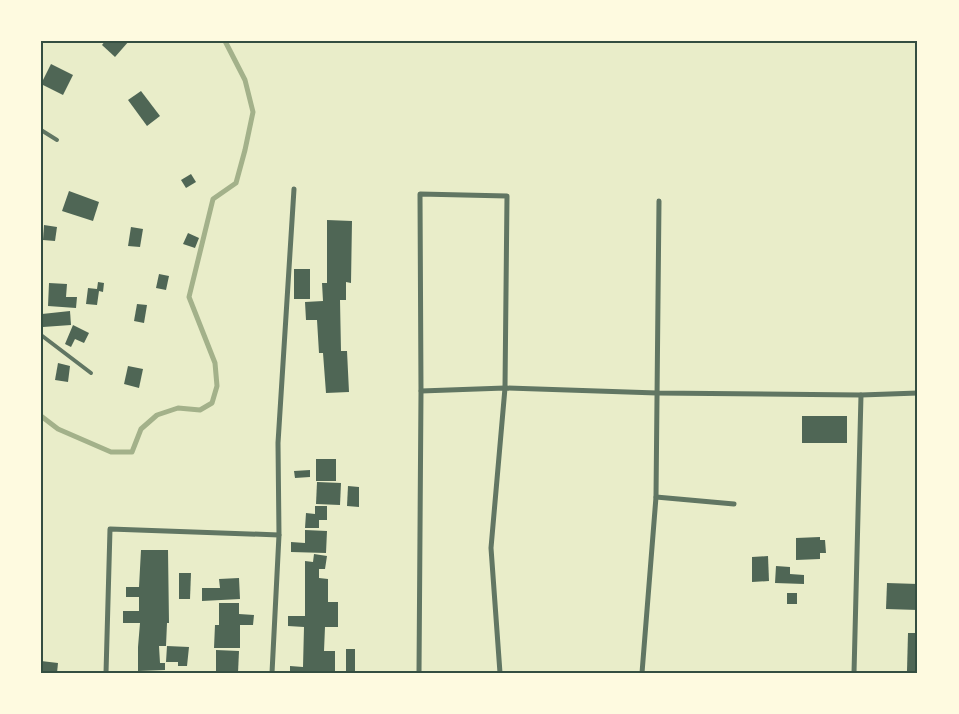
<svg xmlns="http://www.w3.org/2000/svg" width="959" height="714" font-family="'Fira Sans Condensed',sans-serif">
	<rect width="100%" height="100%" fill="#e9edc9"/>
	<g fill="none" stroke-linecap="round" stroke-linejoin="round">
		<path stroke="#a3b18a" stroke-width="5" d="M41 416 58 429 111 452H132L141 429 157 415 178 408 200 410 212 403 217 386 215 363 189 297 213 199 236 183 245 150 253 112 245 80 225 41"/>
	</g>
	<g fill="#4f6655">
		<path d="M105 41H129L115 57 102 45Z"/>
		<path d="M51 64 73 75 63 95 41 84Z"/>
		<path d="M141 91 160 116 147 126 128 100Z"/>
		<path d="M191 174 196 182 186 188 181 180Z"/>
		<path d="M69 191 99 202 93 221 62 211Z"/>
		<path d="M327 220 352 221 351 283 346 282V300H340L341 351H347L349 392 326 393 323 353H319L317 320H306L305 302 323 301 322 283H327Z"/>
		<path d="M44 225 57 227 55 241 43 240Z"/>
		<path d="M131 227 143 229 140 247 128 246Z"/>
		<path d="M188 233 199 238 195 248 183 244Z"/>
		<rect x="294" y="269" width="16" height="30"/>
		<path d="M159 274 169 276 166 290 156 288Z"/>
		<path d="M98 282 104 283 103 292 99 291 97 305 86 304 88 288 97 289Z"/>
		<path d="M49 283 67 284 66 297H77L76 308 48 306Z"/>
		<path d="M137 304 147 305 144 323 134 321Z"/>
		<path d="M70 311 71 325 43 327 42 314Z"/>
		<path d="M73 325 89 333 84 343 75 339 71 347 65 344Z"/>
		<path d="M58 363 70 366 68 382 55 380Z"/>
		<path d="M128 366 143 369 139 388 124 384Z"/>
		<rect x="802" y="416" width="45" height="27"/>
		<rect x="316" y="459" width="20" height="22"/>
		<path d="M310 470V477L295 478 294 471Z"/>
		<path d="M317 482 341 483 340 505 316 504Z"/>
		<path d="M348 486 359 487V507L347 506Z"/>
		<path d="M315 506H327V520H319V528H305L306 513 315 514Z"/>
		<path d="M305 530 327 531 326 553 291 552V542L305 543Z"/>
		<path d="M820 537V540H825L826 553H820V559L796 560V538Z"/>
		<path d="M141 550H168L169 623H167L166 646H159L160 663H165V670L138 671V647L140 623H123V611H139V597H126V587H139Z"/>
		<path d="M314 554 327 556 325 569H319V578L328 579V602H338V627H325L324 651H335V673H290V666L303 667 304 627 288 626V616H305V561L313 562Z"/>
		<path d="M768 556 769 581 752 582V557Z"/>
		<path d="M776 566 790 567V574L804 575V584L775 583Z"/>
		<path d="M179 573H191L190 599H179Z"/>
		<path d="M239 578 240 599 202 601V588H220L219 579Z"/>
		<path d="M887 583 918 584V610L886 609Z"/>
		<rect x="787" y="593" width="10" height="11"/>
		<path d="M219 603H239V614L254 615 253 625H240V648H214L215 625H219Z"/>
		<path d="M908 633H918V671H907Z"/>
		<path d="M167 646 189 647 187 666H178V662H166Z"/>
		<rect x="346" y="649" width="9" height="23"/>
		<path d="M216 650 239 651 238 673 216 672Z"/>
		<path d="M41 661 58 663 57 673H41Z"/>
	</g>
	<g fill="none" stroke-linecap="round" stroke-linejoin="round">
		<g stroke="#617663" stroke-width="4">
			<path d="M41 130 57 140"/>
			<path d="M41 335 91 373"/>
		</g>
		<g stroke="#617663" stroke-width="5">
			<path d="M421 391 505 388 657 393 861 395 918 393"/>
			<path d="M656 497 734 504"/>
			<path d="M106 673 110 529 279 535"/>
			<path d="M272 673 279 535 278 443 294 189"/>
			<path d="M419 673 421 391 420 194 507 196 505 388 491 548 500 673"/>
			<path d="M642 673 656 497 659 201"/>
			<path d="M854 673 861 395"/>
		</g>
	</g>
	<rect width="959" height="714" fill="none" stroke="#fefae0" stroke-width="85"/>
	<rect x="42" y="42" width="874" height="630" fill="none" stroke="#344e41" stroke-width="2"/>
</svg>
